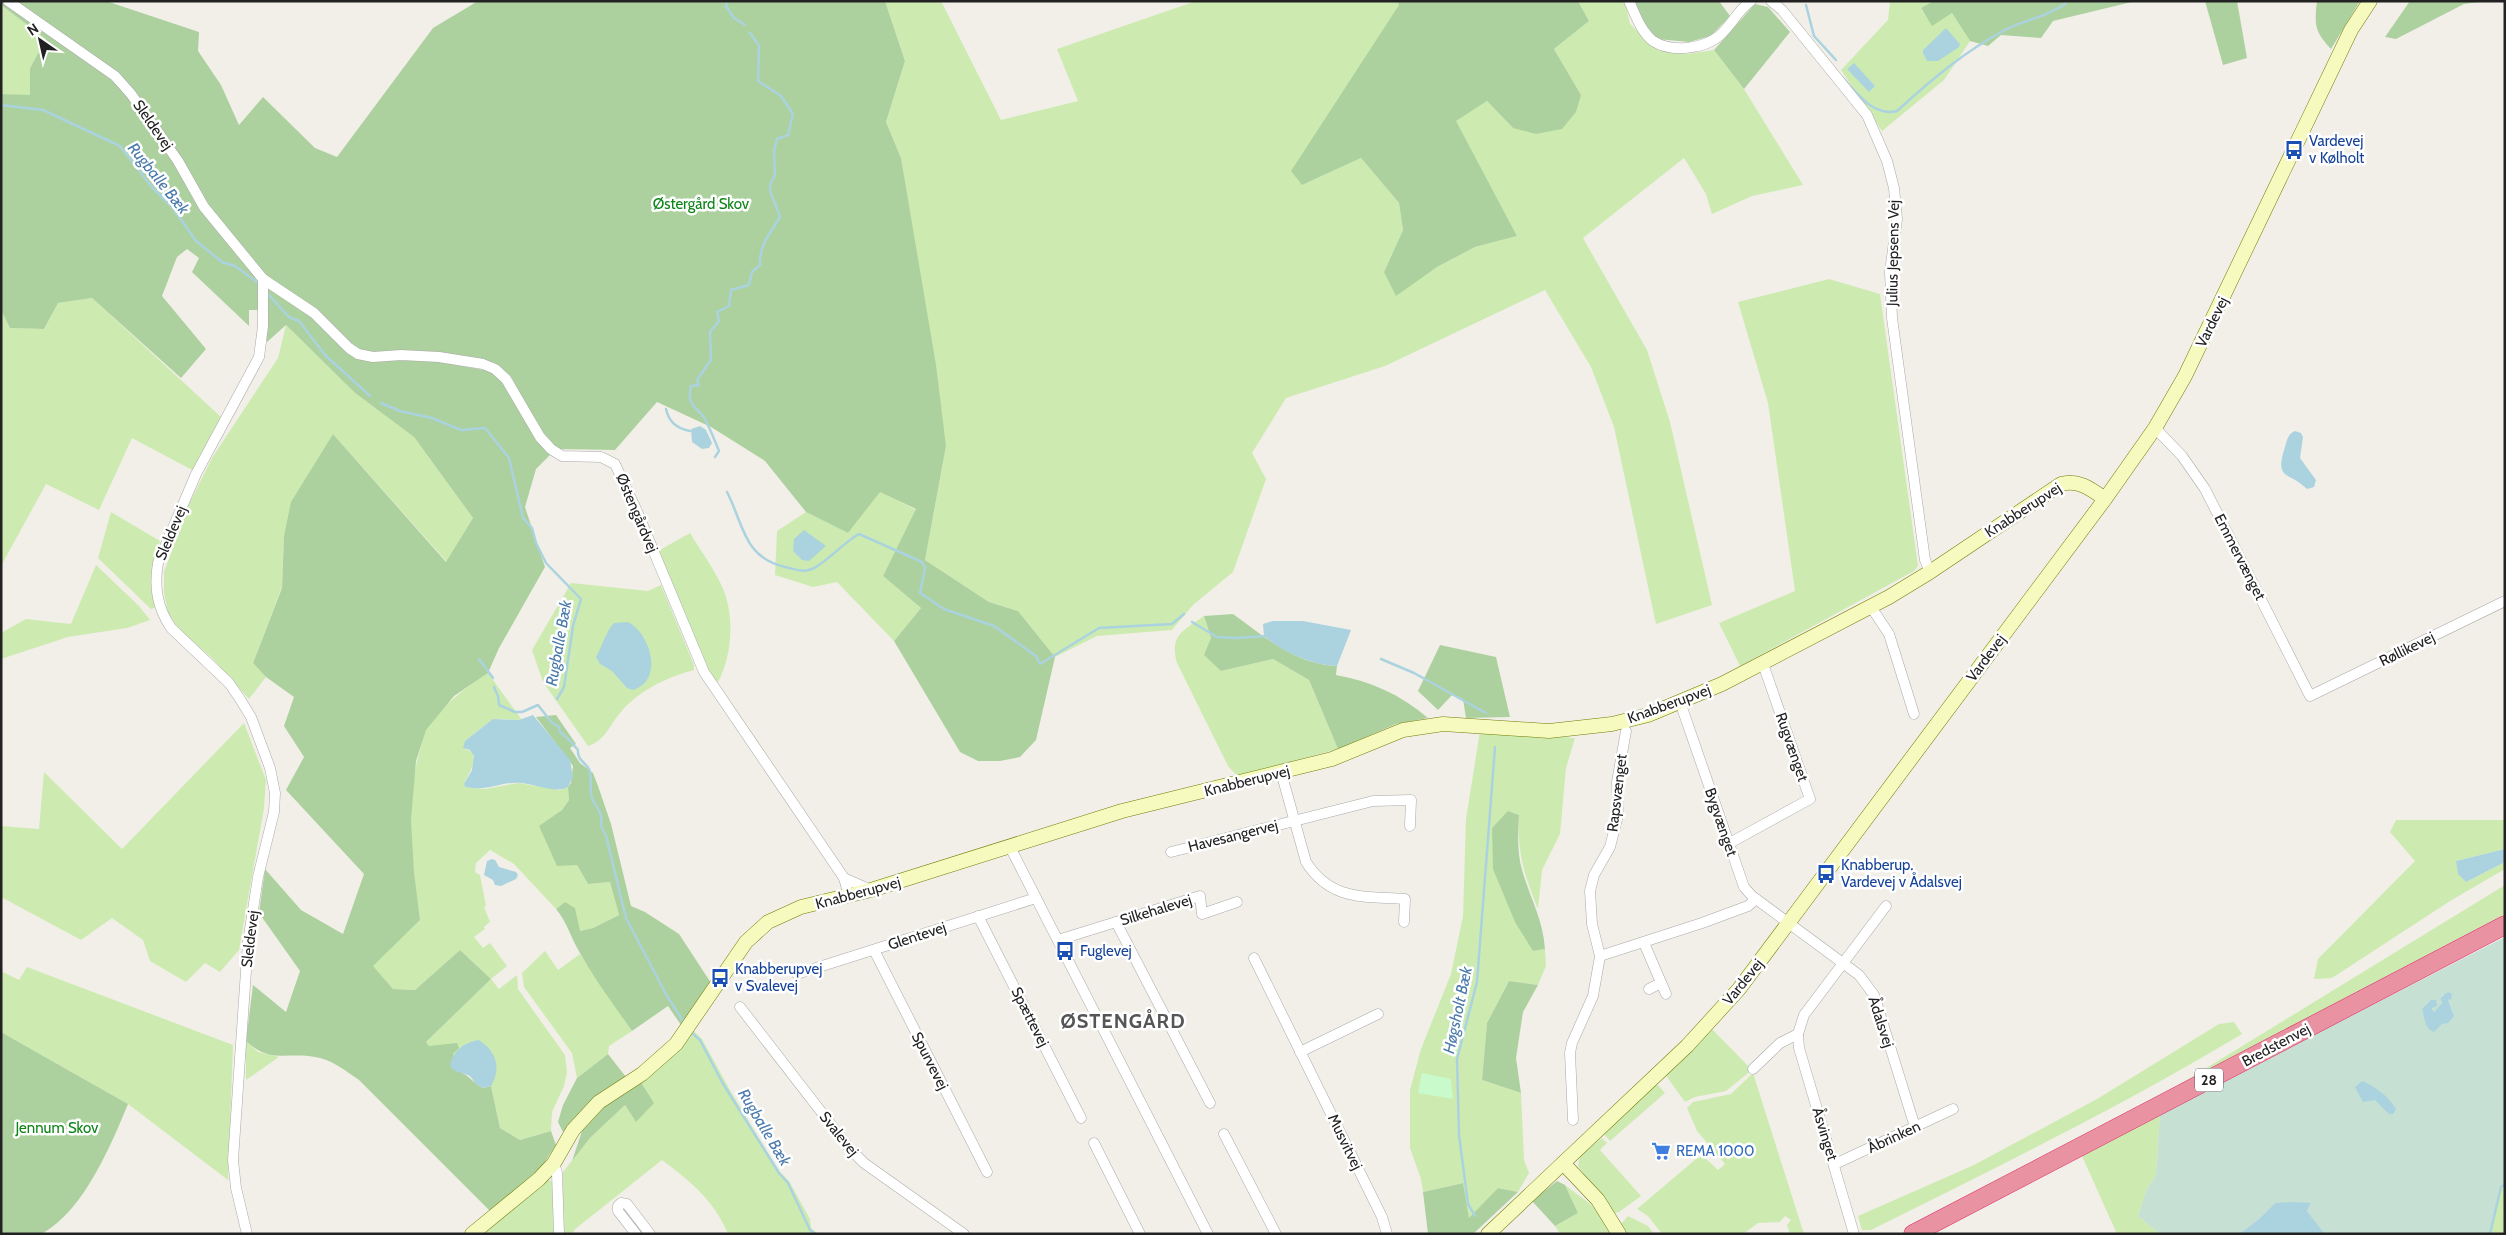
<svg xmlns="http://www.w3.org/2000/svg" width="2506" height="1235" font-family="Cabin,sans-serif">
	<rect width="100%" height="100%" fill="#f2efe9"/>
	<g fill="#cdebb0">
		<path d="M885 1H941L1001 120 1078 101 1057 49 1196 1H1397L1399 5 1302 185 1361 158 1399 203 1403 230 1384 272 1437 267 1475 247 1517 236 1455 121 1487 101 1513 128 1581 95 1554 49 1589 21 1578 1H1625L1630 24 1656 49 1687 54 1714 50 1744 89 1803 185 1752 196 1712 214 1706 194 1684 158 1583 238 1647 350 1670 422 1712 605 1656 624 1614 427 1591 367 1545 290 1385 366 1286 398 1252 453 1266 479 1233 572 1193 605 1172 630 1097 636 1055 657 1018 611 989 602 925 560 946 446 901 158 886 122 905 61Z"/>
		<path d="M1890 1H1934L1921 9 1932 25 1952 13 1970 41 1944 80 1882 131 1841 70 1888 20Z"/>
		<path d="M1 5 46 39 30 68V96L1 94Z"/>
		<path d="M1829 279 1880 294 1918 566 1914 571 1740 666 1719 623 1795 591 1768 403 1738 302Z"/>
		<path d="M92 298 221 417 194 471 132 438 99 510 46 484 1 566V310L10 328 44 329 58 303Z"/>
		<path d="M286 325 355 393 414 437 473 518 447 562 333 434 284 536 282 587 253 663 266 677 249 699 212 658 179 630 168 612 164 593V572L189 504 212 458 278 358Z"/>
		<path d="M880 491 916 510 883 576 921 608 894 641 837 582 813 587 775 575 777 531 806 512 848 533Z"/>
		<path d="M111 512 160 541C151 567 152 580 157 607L151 609 98 558Z"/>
		<path d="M690 533C700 550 721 578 726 597 734 624 731 658 718 682L710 675 658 551Z"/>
		<path d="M96 565 139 606 150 620 127 628 68 637 1 659V633L26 619 71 624Z"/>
		<path d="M571 583 648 591 661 585 694 665V670C667 677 638 691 620 713 609 726 605 741 588 746L543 682 532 650Z"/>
		<path d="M1204 616 1221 671 1273 659 1309 680 1338 749 1237 776 1228 766 1177 663C1169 635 1184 630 1204 616Z"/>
		<path d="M488 673 522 720 493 719 465 741V749L473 752 474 763 464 784 465 787 485 789 518 783 560 790 568 787 569 800 562 810 539 827 577 865 588 884 610 882 619 915 593 928 580 931 565 902 556 909 514 864 490 850 476 863 475 872 480 875 486 906 484 907 490 922 484 927 485 929 474 937 483 948 490 943 507 966 491 979 499 989 517 975 518 989 565 1055 567 1072 564 1086 552 1112 551 1131 520 1140 500 1128 491 1086 429 1046 426 1042 491 979 460 950 415 990 393 989 372 966 420 920C412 864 404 802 421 746 422 741 424 733 427 728 444 704 464 689 488 673Z"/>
		<path d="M244 723 266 780 264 808 239 950 220 972 205 963 186 982 150 961 143 940 112 918 81 940 1 897V826L39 829 44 772 122 849Z"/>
		<path d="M1480 731 1575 738 1566 768 1560 834 1542 870 1538 909C1524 875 1517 852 1519 815L1508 811 1533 951 1545 949 1546 966 1538 985 1509 981 1487 1023 1482 1080 1521 1093 1524 1160 1529 1173 1518 1192 1498 1188 1469 1219 1462 1183 1423 1192 1421 1179 1410 1148V1090L1421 1049 1451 974 1463 916 1466 819Z"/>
		<path d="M2396 820H2505V849L2456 861 2466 882 2505 862V869L2450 901 2332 978 2314 979 2318 959 2415 861 2390 832Z"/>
		<path d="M2505 885V914L2177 1086Z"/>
		<path d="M545 951 558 970 580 954 632 1031 609 1046 608 1054 577 1078 572 1053 524 987 522 973Z"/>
		<path d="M27 967 233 1045 228 1180 128 1104 1 1032V971L19 980Z"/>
		<path d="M2234 1022 2242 1034C2122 1106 1996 1168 1871 1230H1862L1858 1216 1974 1165 2097 1099 2219 1024Z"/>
		<path d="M1711 1028 1752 1070 1726 1091 1695 1097 1685 1102 1667 1077 1668 1070Z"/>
		<path d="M694 1029V1031L702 1039 731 1092 779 1171 789 1181 810 1219 811 1228 818 1234H728C714 1200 690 1181 662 1160L574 1230 573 1234H563V1172L590 1138 625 1105 636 1122 640 1081 660 1068Z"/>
		<path d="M246 1041 258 1052 279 1057 246 1080Z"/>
		<path d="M1753 1073 1804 1234H1790L1787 1225 1791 1220 1785 1216 1780 1222 1758 1223 1743 1234H1662L1648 1216 1637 1209 1696 1159 1703 1156 1718 1170 1725 1164 1697 1131 1687 1108 1693 1102 1731 1094Z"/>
		<path d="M1658 1085 1665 1093 1610 1141 1604 1134 1652 1086Z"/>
		<path d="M2160 1114 2156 1175 2146 1191 2138 1216 2160 1234H2117L2082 1156Z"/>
		<path d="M1602 1138 1607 1143 1600 1150 1641 1196 1619 1212 1613 1214 1578 1166 1580 1156Z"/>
		<path d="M548 1179 553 1183 555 1234H483Z"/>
		<path d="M2505 1184V1234H2490L2501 1187Z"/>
		<path d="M1565 1185 1594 1207 1610 1234H1560L1555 1226 1578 1213Z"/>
		<path d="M1628 1216 1648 1226 1654 1234H1624L1621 1224Z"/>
	</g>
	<g fill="#add19e">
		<path d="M2 1 111 77 126 91 259 279 258 310H249V326L192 272 199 258 187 249 177 257 162 296 206 349 181 378 92 298 58 303 44 329 10 328 1 310V94L30 95V68L46 39 1 5Z"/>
		<path d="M13 1H106L199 32 198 51 221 85 239 125 263 97 315 148 337 157 433 28 478 1H885L905 61 886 122 901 158 936 365 946 446 925 560 989 602 1018 611 1055 657 1036 740 1020 757 1000 761H978L960 752 894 641 921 608 883 576 916 509 880 492 848 533 806 512 765 461 711 427 657 402 615 450 558 449 541 432 512 378 495 363 433 352 370 353 351 346 264 274 212 214 131 87Z"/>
		<path d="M1397 1H1578L1589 21 1554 49 1581 95 1576 112 1562 129 1536 134 1513 128 1487 101 1456 121 1517 236 1475 247 1437 267 1396 296 1384 272 1403 230 1399 203 1361 158 1302 185 1291 171 1399 5Z"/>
		<path d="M1633 1H1719L1730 16 1711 36 1689 42 1657 39 1645 24Z"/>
		<path d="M1934 1H2136L2053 21 2041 38 2001 35 1988 46 1970 41 1952 13 1932 26 1921 8Z"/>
		<path d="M2205 1H2237L2247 58 2223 65Z"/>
		<path d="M2317 1H2360L2331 49C2315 32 2314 25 2317 1Z"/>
		<path d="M2410 1H2487L2464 4 2396 39 2385 37Z"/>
		<path d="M1755 4 1768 7 1790 32 1744 89 1714 50Z"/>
		<path d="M267 287 311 316 347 352 428 360 490 371 499 376 552 453 536 469 525 507 545 567 499 648 488 673 454 696 426 730 416 761 411 820 414 872 420 920 373 966 393 989 415 990 460 950 491 979 426 1042 429 1046 457 1043 459 1048 453 1054 462 1073C471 1077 474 1084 483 1088L491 1086 500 1128 520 1140 551 1131 556 1145 540 1169 490 1211 359 1080C346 1071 331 1059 315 1057 286 1052 271 1064 246 1041L253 985 286 1012 300 971 259 913 265 869 301 910 343 934 364 874 286 790 304 757 284 726 294 697 266 677 253 663 282 588 284 536 291 502 333 434 446 562 473 518 414 437 355 393 286 325 267 342Z"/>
		<path d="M1233 614C1265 637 1296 665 1337 666L1336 675C1371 681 1401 695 1428 718L1396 724 1338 749 1309 680 1273 659 1221 671 1204 655 1211 638 1204 616Z"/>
		<path d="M1440 645 1496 657 1510 717 1466 718 1463 699 1453 694 1438 710 1418 691Z"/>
		<path d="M556 715 576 744 570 748 580 763 593 773 598 786 611 824 631 906 645 912 679 934 711 983 681 1025 668 1006 632 1031C614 1005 595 980 580 953 571 938 567 922 556 909L565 902 575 908 580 931 593 928 619 915 610 882 588 884 577 865 557 866 539 826 562 810 569 800 568 787 571 783 573 766 536 717Z"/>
		<path d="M1508 811 1519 815C1518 834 1517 852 1522 870 1530 898 1543 919 1545 949L1533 951 1515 922 1493 869 1492 828Z"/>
		<path d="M1509 981 1538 985 1523 1012 1516 1058 1521 1093 1482 1080 1487 1023Z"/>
		<path d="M1 1032 128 1104C111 1145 84 1210 43 1233 34 1235 12 1234 1 1234Z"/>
		<path d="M608 1054 626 1077 596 1097 563 1132 558 1122 563 1105 577 1078Z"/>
		<path d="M640 1081 654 1103 636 1122 625 1105 590 1138 572 1161 582 1131 610 1099Z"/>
		<path d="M1557 1181 1565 1185 1578 1213 1555 1226 1532 1201Z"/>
		<path d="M1463 1183 1469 1218 1498 1188 1518 1192 1473 1234H1428L1423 1192Z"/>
	</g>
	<path fill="#c6e0d4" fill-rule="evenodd" d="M2505 937V1184L2501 1187 2490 1234H2325L2307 1211 2311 1203H2275L2259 1219 2239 1234H2160L2138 1216 2146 1191 2156 1175 2160 1114ZM2443 995 2449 1001 2454 1016 2442 1024 2428 1028 2422 1009 2437 1006 2432 1007 2434 1012 2442 1003 2440 998Z"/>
	<path fill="#c8facc" d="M1422 1073 1451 1079 1453 1099 1418 1093Z"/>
	<g fill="#aad3df">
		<path d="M1946 28 1960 44 1959 47 1938 61H1927L1923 53V50Z"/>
		<path d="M1854 63 1875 86 1869 92 1847 69Z"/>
		<path d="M700 426 706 430 712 443 709 448 702 449 692 442 691 429Z"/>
		<path d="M2295 431 2301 433 2303 437 2300 458 2316 480 2314 487 2307 489C2289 471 2274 481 2285 447 2287 440 2288 434 2295 431Z"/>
		<path d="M804 530 826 546 809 561 802 560 793 551 794 539Z"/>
		<path d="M1273 621H1303L1351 630 1337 666C1311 665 1283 652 1264 636L1263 624Z"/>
		<path d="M628 622C650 633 665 680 633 690L627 688 612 671 600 664 596 657C602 647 606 631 614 623Z"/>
		<path d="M533 715 570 760 573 777 568 787C556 794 534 784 521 783 501 781 490 792 465 787L464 784 472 770 474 756 470 750 463 748 465 741 493 719 519 720Z"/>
		<path d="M2505 849V862L2466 882 2458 874 2456 861Z"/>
		<path d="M492 859 495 860 499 867 516 872 518 875 516 879 501 886 495 885 493 880 484 875 487 861Z"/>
		<path d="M2448 992 2452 994 2451 1000 2448 999 2454 1016 2448 1023 2442 1024 2434 1032C2424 1028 2425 1018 2422 1009L2431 1000H2436L2437 1006 2432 1008 2434 1012 2442 1003 2440 998Z"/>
		<path d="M479 1040C496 1051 502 1068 491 1086L483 1088 476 1084 470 1076 453 1070 450 1065C455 1049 463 1043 479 1040Z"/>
		<path d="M2362 1081C2374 1085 2390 1098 2396 1109L2393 1114H2389L2375 1100 2363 1102 2355 1087Z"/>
		<path d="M2294 1202 2311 1203 2307 1211 2325 1234H2239L2259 1219 2275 1203Z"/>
	</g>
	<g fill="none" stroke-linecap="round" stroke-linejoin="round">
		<g stroke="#aad3df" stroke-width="2.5">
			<path d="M727 1 726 6 734 18 745 25"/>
			<path d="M1806 5 1814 36 1836 60"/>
			<path d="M1842 77C1857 93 1873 117 1897 111 1931 80 1965 51 2005 30 2026 19 2045 18 2065 4V1"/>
			<path d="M1 105 43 110 120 146 151 186 172 207 196 241 222 262 235 266 257 282"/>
			<path d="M268 294 289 317 299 321 325 355 370 396"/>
			<path d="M381 403 400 411 432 418 461 430 485 428 509 458 523 518 532 528 536 543 546 563 581 599 573 626 564 687 557 699"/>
			<path d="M666 409C669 423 678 429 690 431"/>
			<path d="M715 457 719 451C715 441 711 431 706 421 699 407 686 408 691 386L699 385 697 380 711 360 710 332 719 321 717 312 729 306 731 290 749 285 752 272 760 265C759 245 770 234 780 217 776 201 763 189 775 176L774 151 777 139 788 135 793 114 781 96 758 81 759 45 750 33"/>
			<path d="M727 492C744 525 743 557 785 567 794 569 803 573 812 569 825 564 844 542 859 534L922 562 925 568 920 593 944 609 994 626 1036 656 1040 664 1099 628 1172 624 1184 614"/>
			<path d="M1192 622 1217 637 1236 638 1266 636"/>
			<path d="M479 659 493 678"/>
			<path d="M1381 659 1414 673 1486 713"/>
			<path d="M494 687 498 696 499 705 515 712H522L538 705 552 723 559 727 560 732C567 737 572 743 578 750 577 760 585 762 589 769 592 778 590 784 591 793 592 807 604 808 601 826L606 836 626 918 667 996 683 1021"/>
			<path d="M692 1033 700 1040 722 1082 779 1173 788 1183 810 1230 816 1234"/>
			<path d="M1475 1216 1468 1204 1459 1135 1457 1059 1477 982 1495 747"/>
			<path d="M2490 1234 2501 1187 2505 1184"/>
		</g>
		<g stroke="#a9a9a9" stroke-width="11">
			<g id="street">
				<path d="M8 1 115 76 131 94 178 161 204 207 263 279V326L259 357 196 474 158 563C154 587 157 607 171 628L229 683 240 699 251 717 270 768 275 793 274 812 258 877 248 942 233 1160 236 1188 247 1234"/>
				<path d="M1629 1C1635 14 1641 32 1653 41 1672 53 1703 49 1719 36 1731 26 1738 10 1751 1"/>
				<path d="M1771 1 1782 10 1867 115 1887 161 1894 188 1897 219 1890 272 1892 318 1925 560 1930 572"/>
				<path d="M263 279 314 313 349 348 358 354 373 357 401 355 439 357 483 364 495 369 506 379 540 437 551 449 562 456 601 457 615 464 636 509 704 672 844 878"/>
				<path d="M2155 428 2182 456 2205 489 2310 696 2505 601"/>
				<path d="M1871 607 1889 634 1914 714"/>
				<path d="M1680 702 1744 887 1752 896 1859 975 1874 995 1915 1127"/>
				<path d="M1281 772 1306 862C1331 901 1363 896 1405 899L1404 922"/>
				<path d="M1728 844 1810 799 1763 664"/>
				<path d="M1010 847 1208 1234"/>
				<path d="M1171 852 1373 801 1411 800 1410 826"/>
				<path d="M849 896 844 878 871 890"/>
				<path d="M978 916 1081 1118"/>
				<path d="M1116 922 1210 1103"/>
				<path d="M1058 940 1200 896 1202 914 1237 902"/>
				<path d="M1644 943 1666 994"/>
				<path d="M874 950 987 1172"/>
				<path d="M1600 956 1702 923 1748 906 1756 899"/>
				<path d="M1254 958 1382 1217 1387 1234"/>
				<path d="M797 974 1036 898"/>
				<path d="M1649 989 1661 983"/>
				<path d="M740 1007 850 1149 864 1163 964 1234"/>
				<path d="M1300 1052 1378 1014"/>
				<path d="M1753 1069 1780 1043 1798 1034"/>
				<path d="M1573 1120 1570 1053 1572 1043 1593 996 1600 956 1592 924 1590 891 1594 875 1610 847 1618 815 1617 782 1626 731"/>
				<path d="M1224 1134 1276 1234"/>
				<path d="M1094 1143 1140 1234"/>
				<path d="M554 1163 557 1173 559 1234"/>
				<path d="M1835 1164 1953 1109"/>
				<path d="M636 1234 618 1211V1206L621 1203 627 1204 650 1234"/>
				<path d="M1854 1234 1799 1048 1798 1034 1804 1015 1886 906"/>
			</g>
		</g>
		<g stroke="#707d05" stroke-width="15">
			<g id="secondary">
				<path d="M1563 1163 1598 1200 1619 1234"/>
				<path d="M472 1234 539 1179 554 1163 573 1130 599 1102 642 1074 676 1044 746 942 768 922 801 907 871 890 1122 811 1332 759 1403 730 1443 724 1549 731 1612 724 1648 715 1722 684 1889 597 1930 572 2061 484C2078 479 2091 489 2105 499"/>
				<path d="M1488 1234 1687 1046 1739 989 2105 499 2155 428 2185 376 2351 30 2370 1"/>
			</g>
		</g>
		<g stroke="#dc2a67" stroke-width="19">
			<path id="highway" d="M1913 1234 2505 925"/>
		</g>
		<use href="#street" stroke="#fff" stroke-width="10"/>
		<use href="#secondary" stroke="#f7fabf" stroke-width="14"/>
		<use href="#highway" stroke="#e892a2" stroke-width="18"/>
	</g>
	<defs>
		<g id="bus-bare" transform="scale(1.5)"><path d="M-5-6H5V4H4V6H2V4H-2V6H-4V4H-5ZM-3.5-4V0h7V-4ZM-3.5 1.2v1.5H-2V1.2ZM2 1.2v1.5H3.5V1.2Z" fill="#1a4fb4" stroke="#fff" stroke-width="2.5" paint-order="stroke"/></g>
		<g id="supermarket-bare" transform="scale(1.5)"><path d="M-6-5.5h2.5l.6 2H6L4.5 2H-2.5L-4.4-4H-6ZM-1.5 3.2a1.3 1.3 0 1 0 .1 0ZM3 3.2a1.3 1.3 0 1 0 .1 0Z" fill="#3f7fe0" stroke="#fff" stroke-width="2.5" paint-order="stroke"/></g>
	</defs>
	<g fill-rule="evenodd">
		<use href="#bus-bare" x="2294" y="150"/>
		<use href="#bus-bare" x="1826" y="874"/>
		<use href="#bus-bare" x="1065" y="951"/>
		<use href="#bus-bare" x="720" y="978"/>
		<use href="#supermarket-bare" x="1661" y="1151"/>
	</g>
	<g text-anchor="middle" stroke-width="5" stroke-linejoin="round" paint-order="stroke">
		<rect fill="#fff" stroke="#646464" stroke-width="1" x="2195" y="1068.5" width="28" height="23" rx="4"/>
		<g font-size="14" font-weight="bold" fill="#222">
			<text x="2209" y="1085">28</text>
		</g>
		<g font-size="15" fill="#222" stroke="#fff">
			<text transform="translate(153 125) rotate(55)" y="5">Sleldevej</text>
			<text transform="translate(1893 253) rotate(-89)" y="5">Julius Jepsens Vej</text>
			<text transform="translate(2212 322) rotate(-64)" y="5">Vardevej</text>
			<text transform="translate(2023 510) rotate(-33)" y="5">Knabberupvej</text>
			<text transform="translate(637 513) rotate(67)" y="5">Østengårdvej</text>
			<text transform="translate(171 533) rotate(-67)" y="5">Sleldevej</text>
			<text transform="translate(2240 557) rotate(63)" y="5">Emmervænget</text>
			<text transform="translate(2407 649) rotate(-26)" y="5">Røllikevej</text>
			<text transform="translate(1986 658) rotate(-53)" y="5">Vardevej</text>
			<text transform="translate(1669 704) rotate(-20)" y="5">Knabberupvej</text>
			<text transform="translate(1792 747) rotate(71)" y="5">Rugvænget</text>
			<text transform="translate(1247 781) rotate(-14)" y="5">Knabberupvej</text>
			<text transform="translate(1617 793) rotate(-83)" y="5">Rapsvænget</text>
			<text transform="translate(1721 822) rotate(71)" y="5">Bygvænget</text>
			<text transform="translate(1233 836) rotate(-14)" y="5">Havesangervej</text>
			<text transform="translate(858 893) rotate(-15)" y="5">Knabberupvej</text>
			<text transform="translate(1156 910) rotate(-17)" y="5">Silkehalevej</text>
			<text transform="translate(917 936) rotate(-18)" y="5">Glentevej</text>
			<text transform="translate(250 939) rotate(-83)" y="5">Sleldevej</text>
			<text transform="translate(1743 982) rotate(-51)" y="5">Vardevej</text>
			<text transform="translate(1030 1017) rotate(63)" y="5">Spættevej</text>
			<text transform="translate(1881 1022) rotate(72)" y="5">Ådalsvej</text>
			<text transform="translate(2276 1045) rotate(-28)" y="5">Bredstenvej</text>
			<text transform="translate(930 1061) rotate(63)" y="5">Spurvevej</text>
			<text transform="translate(839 1134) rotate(51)" y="5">Svalevej</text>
			<text transform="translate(1825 1134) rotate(73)" y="5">Åsvinget</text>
			<text transform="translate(1894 1137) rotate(-25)" y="5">Åbrinken</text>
			<text transform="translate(1345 1142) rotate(64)" y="5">Musvitvej</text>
		</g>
		<g font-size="15" fill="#164399" stroke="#fff" text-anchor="start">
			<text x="2309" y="146">Vardevej<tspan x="2309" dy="17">v Kølholt</tspan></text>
			<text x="1841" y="870">Knabberup,<tspan x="1841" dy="17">Vardevej v Ådalsvej</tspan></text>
			<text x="1080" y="956">Fuglevej</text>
			<text x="735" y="974">Knabberupvej<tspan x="735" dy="17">v Svalevej</tspan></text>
		</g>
		<g font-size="15" fill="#0c8416" stroke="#fff">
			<text x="701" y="209">Østergård Skov</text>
			<text x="57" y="1133">Jennum Skov</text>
		</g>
		<g font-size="15" fill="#366cbe" stroke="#fff" text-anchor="start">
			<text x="1676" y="1156">REMA 1000</text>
		</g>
		<g font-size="16" font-style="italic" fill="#4a7aab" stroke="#fff">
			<text transform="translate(159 178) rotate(51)" y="6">Rugballe Bæk</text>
			<text transform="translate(558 643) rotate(-80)" y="6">Rugballe Bæk</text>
			<text transform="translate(1457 1010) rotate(-78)" y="6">Høgsholt Bæk</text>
			<text transform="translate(765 1127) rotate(59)" y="6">Rugballe Bæk</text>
		</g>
		<g font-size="20" font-weight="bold" letter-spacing="1" fill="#555" stroke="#fff">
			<text x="1123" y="1028">ØSTENGÅRD</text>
		</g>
	</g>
	<rect width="2506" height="1235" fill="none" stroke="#222222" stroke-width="5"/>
	<g transform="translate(40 40) rotate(326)" stroke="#ffffff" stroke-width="4" paint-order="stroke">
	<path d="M0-4L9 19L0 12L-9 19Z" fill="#222222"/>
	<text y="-8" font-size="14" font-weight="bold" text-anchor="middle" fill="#222222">N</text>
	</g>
</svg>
